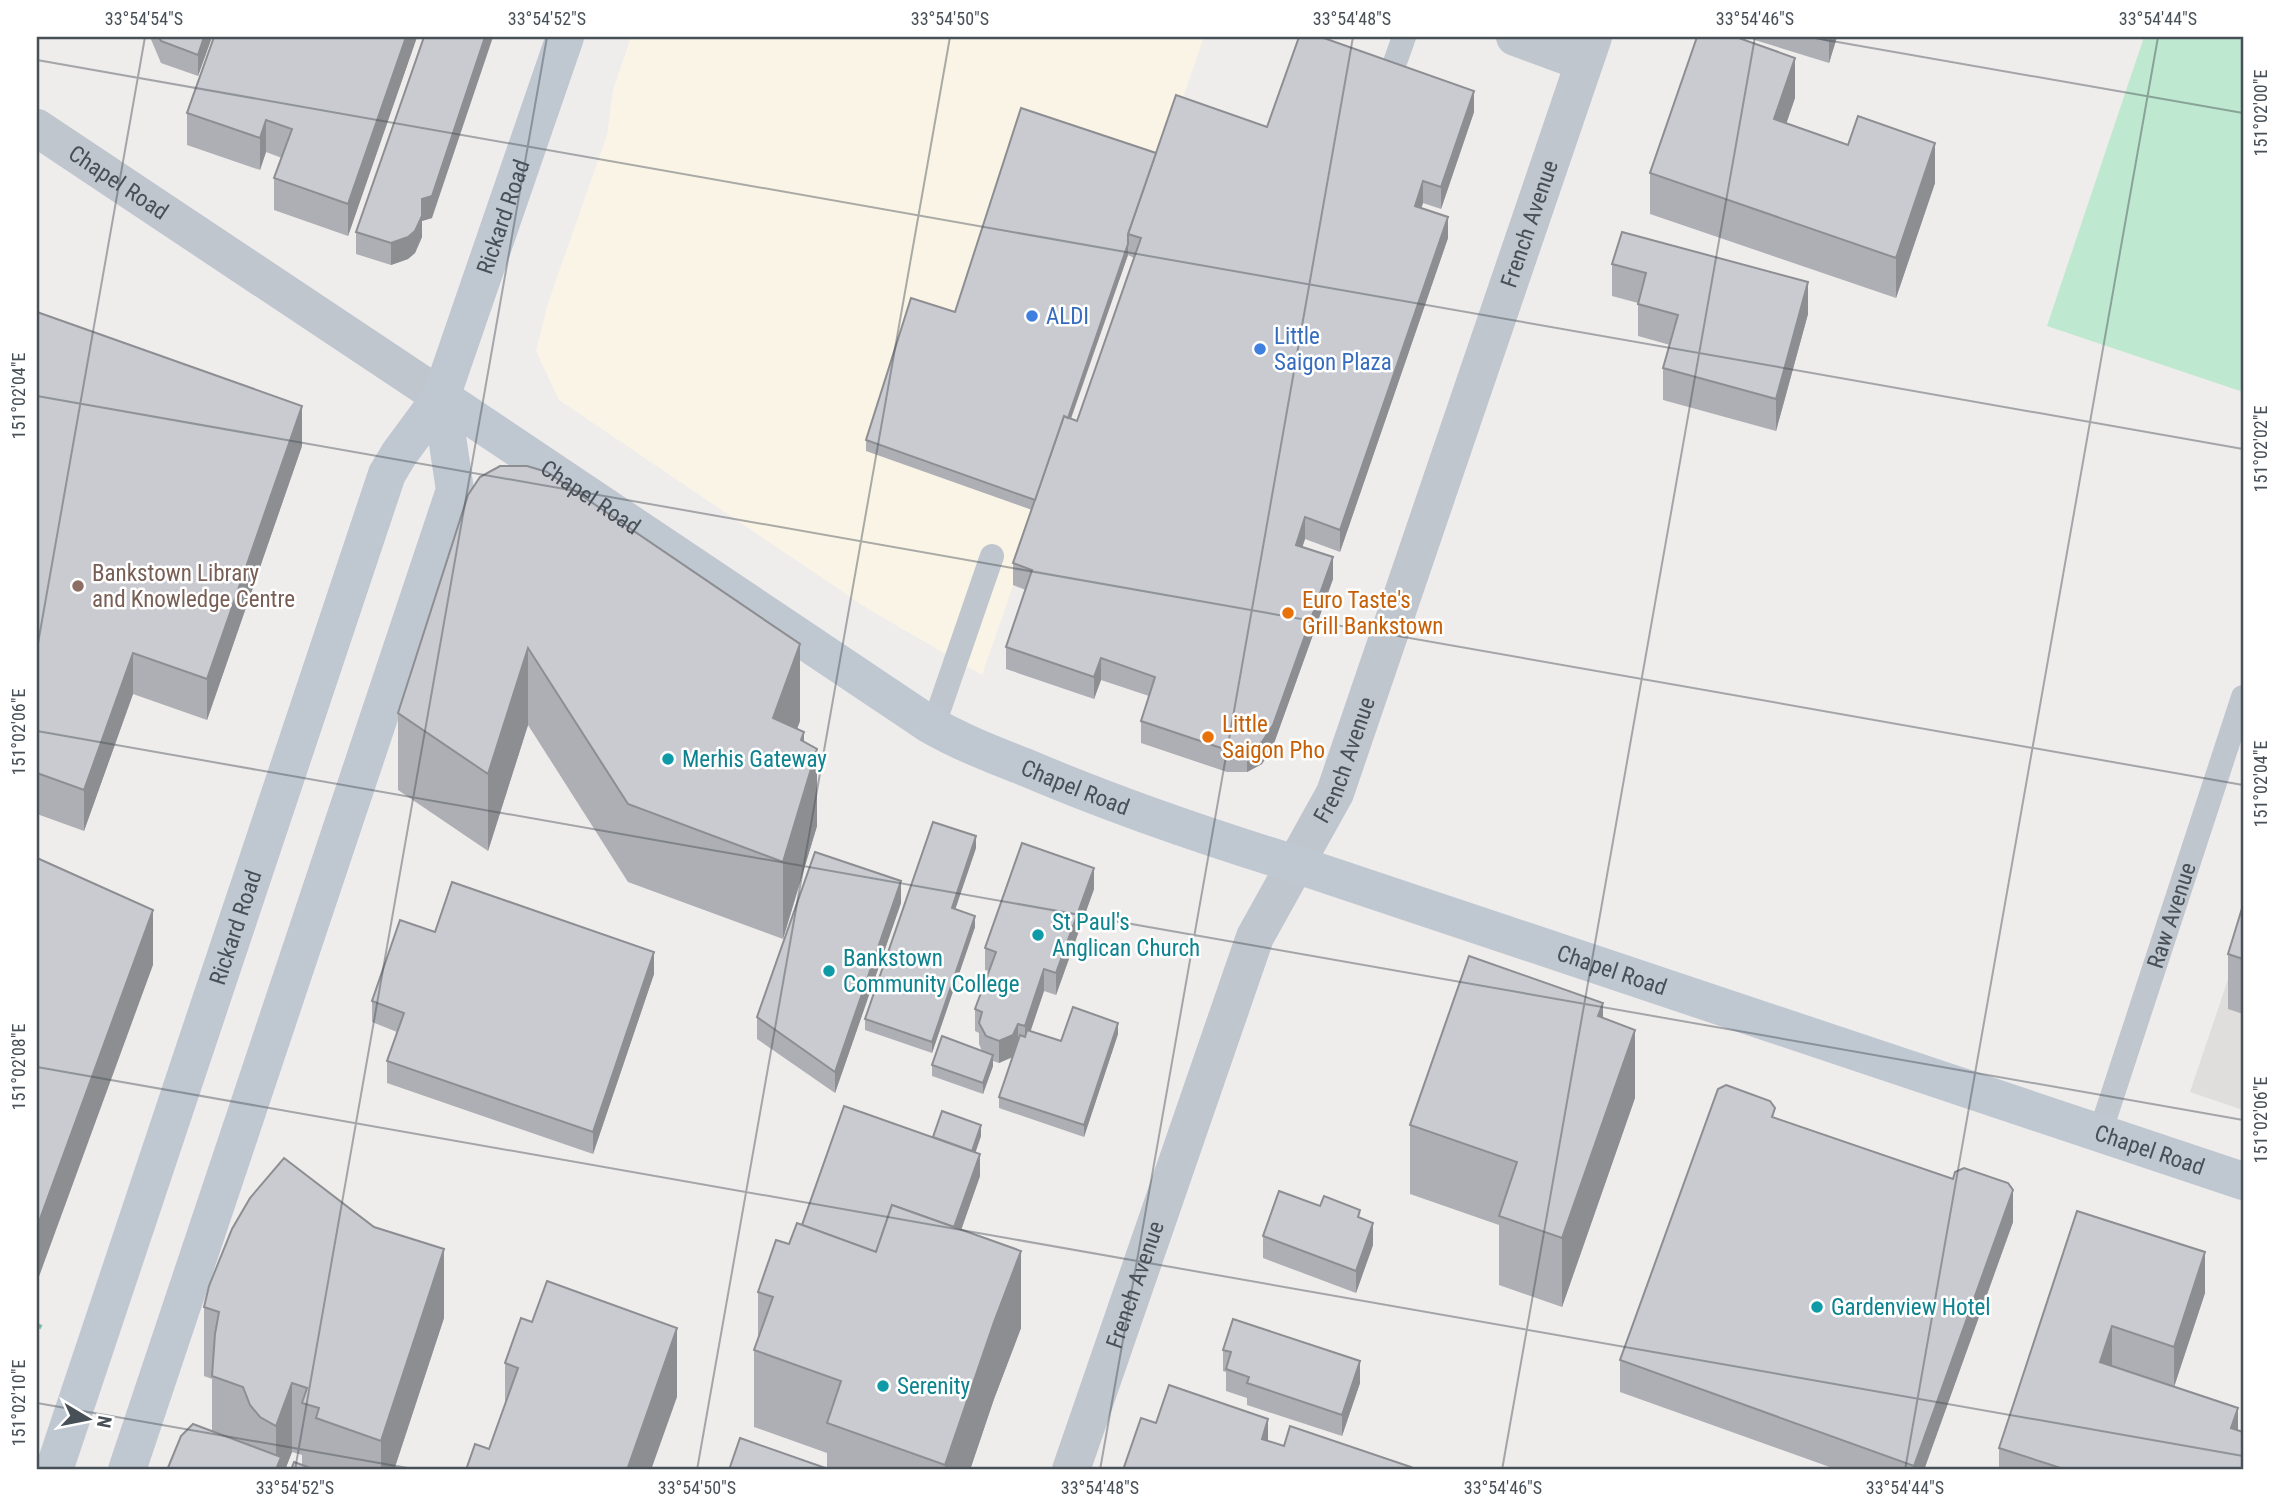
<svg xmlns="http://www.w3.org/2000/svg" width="2280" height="1507" font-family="'Roboto Condensed',sans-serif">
	<rect width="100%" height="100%" fill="#efecec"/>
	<path fill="#f9f4e6" d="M631 37H1204L982 675 868 609 559 400 536 351 548 303 607 135 613 90Z"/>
	<path fill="#e0dedd" d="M2243 935V1110L2190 1092Z"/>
	<path fill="#bfe8d0" d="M2144 37H2243V392L2047 326Z"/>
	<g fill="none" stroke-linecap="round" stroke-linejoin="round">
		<path stroke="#7bc2a1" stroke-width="4.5" stroke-dasharray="5 3.5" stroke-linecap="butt" d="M37 1325 43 1328"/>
		<g stroke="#bfc6cd" stroke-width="24">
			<path d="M1388 82 1404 37"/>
			<path d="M933 727 992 556"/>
			<path id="s1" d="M2100 1133 2243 697"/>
		</g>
		<g stroke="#bfc6cd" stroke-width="38">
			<path d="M1515 37 1583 62"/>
			<path id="s2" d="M1071 1470 1255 937 1335 793 1593 37"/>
		</g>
		<path stroke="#bfc6cd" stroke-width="38" id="s3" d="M37 128 441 397"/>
		<g stroke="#bfc7d1" stroke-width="38">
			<path id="s4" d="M441 397 929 724C960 742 994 755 1027 768 1114 805 1204 836 1295 864L2243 1181"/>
			<path id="s5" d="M54 1470 387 474 399 454 441 397 565 37"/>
			<path d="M127 1470 455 490 441 397"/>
		</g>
	</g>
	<g fill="#aeafb4" fill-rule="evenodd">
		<path d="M150 37H212L198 76 161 63Z"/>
		<path d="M214 37H417L348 236 274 210V178L282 158 266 152 260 170 187 145V113Z"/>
		<path d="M424 37 432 218 422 221V237L415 253 408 259 391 265 356 254V232Z"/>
		<path d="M1745 37H1837L1829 63Z"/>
		<path d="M1795 98 1786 123 1848 145 1935 183 1896 298 1650 214V173Z"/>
		<path d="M1474 112 1441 209 1423 203 1421 208 1448 238 1340 552 1305 539 1302 547 1333 579 1273 746 1262 764 1247 772H1227L1141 743V721L1149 696 1101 680 1094 699 1006 669V647L1026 590 1013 585V563L1032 510 866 451V440L955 312 1156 153 1267 127ZM1128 255 1134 258 1077 421 1071 419Z"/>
		<path d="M1612 264 1808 314 1776 431 1663 400V368L1670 345 1638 336V303L1612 296Z"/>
		<path d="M37 312 302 446 207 720 133 694 84 831 37 814Z"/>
		<path d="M468 495 800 721 797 728 804 741 817 826 783 939 628 882 528 725 488 851 398 790V713Z"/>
		<path d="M976 848 955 909 975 927 932 1053 865 1030V1019Z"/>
		<path d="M1094 889 1056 995 1044 991 1030 1031 1061 1041 1118 1034 1084 1137 999 1108V1097L1014 1054 999 1063 993 1061V1066L983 1094 932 1076V1065L982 1051 979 1044V1033L975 1031V1009L989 971 985 970V948Z"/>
		<path d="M901 903 835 1093 757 1039V1017Z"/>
		<path d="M2243 905V1014L2228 1009V954Z"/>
		<path d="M435 932 654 974 593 1154 387 1083V1061L397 1032 372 1022V1001Z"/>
		<path d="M1603 1018 1635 1098 1562 1307 1499 1285V1225L1410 1194V1125Z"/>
		<path d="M1775 1118 2013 1222 1924 1470H1838L1620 1392V1360Z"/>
		<path d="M981 1136 975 1152 980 1176 961 1230 1021 1328 994 1399 970 1470H729L827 1469V1453L754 1427V1350L758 1340V1292L802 1225 933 1137Z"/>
		<path d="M1320 1206 1360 1219 1373 1245 1356 1293 1263 1258V1236Z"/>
		<path d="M2077 1211 2205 1293 2174 1387 2238 1430 2243 1470H1999V1448Z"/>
		<path d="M204 1307 444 1318 394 1470H291L302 1465V1455L292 1452 285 1470 212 1431V1379L204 1376Z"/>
		<path d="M1223 1350 1360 1383 1342 1436 1247 1405V1398L1226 1391V1372L1223 1371Z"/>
		<path d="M505 1363 677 1397 489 1449 505 1406Z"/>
	</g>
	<g fill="#8d8e92">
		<path d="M204 37H212L198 76V55Z"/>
		<path d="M406 37H417L348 236V204Z"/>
		<path d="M485 37H493L432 218 422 221V199Z"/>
		<path d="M1830 37H1837L1829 63V41Z"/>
		<path d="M1795 58V98L1774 160V119Z"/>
		<path d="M1474 91V112L1441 209V187Z"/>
		<path d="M266 120V152L260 170V138Z"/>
		<path d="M1935 143V183L1896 298V258Z"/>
		<path d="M1423 181V203L1415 228V206Z"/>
		<path d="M422 216V237L415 253 408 259 391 265V243Z"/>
		<path d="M1448 217V238L1340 552V530Z"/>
		<path d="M1128 244V255L1038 512V501Z"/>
		<path d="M1808 282V314L1776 431V399Z"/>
		<path d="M302 406V446L207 720V679Z"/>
		<path d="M1305 517V539L1296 567V545Z"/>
		<path d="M1333 557V579L1273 746 1262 764 1247 772V750Z"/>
		<path d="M800 644V721L773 795V718Z"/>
		<path d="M528 648V725L488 851V774Z"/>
		<path d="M133 653V694L84 831V790Z"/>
		<path d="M1101 658V680L1094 699V677Z"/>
		<path d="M804 732V795L817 749V826L783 939V862L801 740Z"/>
		<path d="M976 836V848L952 919V908Z"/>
		<path d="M1094 868V889L1056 995V973Z"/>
		<path d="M901 881V903L835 1093V1072Z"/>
		<path d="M153 910V965L37 1282V1227Z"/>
		<path d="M975 916V927L932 1053V1042Z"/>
		<path d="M654 952V974L593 1154V1132Z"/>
		<path d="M1044 969V991L1025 1048V1026Z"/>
		<path d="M1603 1003V1072L1598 1016Z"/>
		<path d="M1118 1023V1034L1084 1137V1125Z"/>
		<path d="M1018 1024V1046L1013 1057 999 1063V1041Z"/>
		<path d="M1635 1030V1098L1562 1307V1238Z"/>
		<path d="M993 1055V1066L983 1094V1083Z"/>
		<path d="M981 1125V1136L972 1163V1152Z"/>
		<path d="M980 1154V1176L937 1299V1277Z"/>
		<path d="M2013 1190V1222L1924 1470H1914V1466Z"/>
		<path d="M1373 1223V1245L1356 1293V1271Z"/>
		<path d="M444 1249V1318L394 1470H381V1441Z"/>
		<path d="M1021 1251V1328L994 1399 970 1470H945V1465L994 1322Z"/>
		<path d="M2205 1252V1293L2174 1387V1347Z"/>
		<path d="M2112 1326V1367L2100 1362Z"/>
		<path d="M677 1328V1397L651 1470H627Z"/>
		<path d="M1360 1361V1383L1342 1436V1415Z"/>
		<path d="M292 1383V1452L285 1470H276V1426Z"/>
		<path d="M2238 1408V1448L2231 1428Z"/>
		<path d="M1268 1419V1470L1262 1439Z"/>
	</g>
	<g fill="#cacbd1" stroke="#8d8e92" stroke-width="2">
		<path d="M159 37H204L198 55 161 41Z"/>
		<path d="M214 37H406L348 204 274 178 292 129 266 120 260 138 187 113Z"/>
		<path d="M424 37H485L432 196 422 199V216L415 231 408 237 391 243 356 232Z"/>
		<path d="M1299 37H1321L1474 91 1441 187 1423 181 1415 206 1448 217 1340 530 1305 517 1296 545 1333 557 1273 725 1262 742 1247 750H1227L1141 721 1155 677 1101 658 1094 677 1006 647 1032 570 1013 563 1064 416 1077 421 1141 238 1128 234 1176 95 1267 127Z"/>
		<path d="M1697 37H1736L1795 58 1774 119 1848 145 1858 116 1935 143 1896 258 1650 173Z"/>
		<path d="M1814 37H1830L1829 41Z"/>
		<path d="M1021 108 1156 153 1128 234V244L1068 418 1064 416 1035 500 866 440 911 298 955 312Z"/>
		<path d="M1622 232 1808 282 1776 399 1663 368 1678 315 1638 304 1646 273 1612 264Z"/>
		<path d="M37 312 302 406 207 679 133 653 84 790 37 773Z"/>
		<path d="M500 466H527L547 472 800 644 773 718 804 732 801 740 817 749 783 862 628 804 528 648 488 774 398 713 468 495 480 477Z"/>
		<path d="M933 822 976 836 952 908 975 916 932 1042 865 1019Z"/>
		<path d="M1022 843 1094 868 1056 973 1044 969 1025 1026 1018 1024 1013 1035 999 1041 986 1036 979 1023 982 1012 975 1009 996 952 985 948Z"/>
		<path d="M815 852 901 881 835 1072 757 1017Z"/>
		<path d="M37 858 153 910 37 1227Z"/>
		<path d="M452 882 654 952 593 1132 387 1061 404 1013 372 1001 400 920 435 932Z"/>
		<path d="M2243 905V959L2228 954Z"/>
		<path d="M1469 956 1603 1003 1598 1016 1635 1030 1562 1238 1499 1216 1517 1162 1410 1125Z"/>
		<path d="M1073 1007 1118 1023 1084 1125 999 1097 1020 1035 1025 1037 1027 1030 1061 1041Z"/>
		<path d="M942 1036 993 1055 983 1083 932 1065Z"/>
		<path d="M1726 1085 1770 1101 1775 1108 1772 1117 1953 1179 1955 1172 1964 1168 2008 1183 2013 1190 1914 1466 1620 1360 1718 1089Z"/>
		<path d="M844 1106 980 1154 954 1227 892 1205 876 1252 802 1225Z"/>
		<path d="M942 1111 981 1125 972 1151 933 1137Z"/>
		<path d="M284 1158 374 1227 444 1249 381 1441 316 1418 319 1408 302 1403 307 1388 292 1383 276 1426 260 1417 250 1405 243 1387 212 1376 215 1334 219 1312 204 1307 209 1286 232 1229 250 1198Z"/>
		<path d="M1279 1191 1320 1206 1324 1196 1360 1210 1358 1217 1373 1223 1356 1271 1263 1236Z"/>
		<path d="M892 1205 1021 1251 994 1322 945 1465 827 1423 841 1381 754 1350 773 1297 758 1292 776 1240 789 1244 797 1223 876 1252Z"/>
		<path d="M2077 1211 2205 1252 2174 1347 2112 1326 2100 1362 2238 1408 2231 1428 2243 1432V1470H2067L1999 1448Z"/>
		<path d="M547 1281 677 1328 627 1470H466L475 1444 489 1449 518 1368 505 1363 521 1318 532 1322Z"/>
		<path d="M1233 1319 1360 1361 1342 1415 1247 1383 1249 1377 1226 1369 1231 1352 1223 1350Z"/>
		<path d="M1169 1385 1268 1419 1262 1439 1284 1446 1290 1426 1411 1467 1409 1470H1123L1141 1418 1156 1423Z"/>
		<path d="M193 1424 281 1457 277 1467 286 1470H167L181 1436Z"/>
		<path d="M740 1438 831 1470H729Z"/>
		<path d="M294 1462 316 1470H291Z"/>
	</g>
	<path fill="none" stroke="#474f57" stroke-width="2" stroke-opacity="0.45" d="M1809 37 2243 113M37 60 2243 449M37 396 2243 785M37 649 145 37M37 731 2243 1120M37 1067 2243 1456M37 1403 419 1470M295 1470 547 37M697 1470 950 37M1100 1470 1353 37M1502 1470 1755 37M1905 1470 2158 37"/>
	<g fill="#3f7fe0" stroke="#fff" stroke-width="2.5">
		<circle cx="1032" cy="316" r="7"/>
		<circle cx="1260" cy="349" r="7"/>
	</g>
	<circle fill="#8d6e63" stroke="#fff" stroke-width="2.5" cx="78" cy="586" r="7"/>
	<g fill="#e8710a" stroke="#fff" stroke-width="2.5">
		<circle cx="1288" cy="613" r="7"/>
		<circle cx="1208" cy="737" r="7"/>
	</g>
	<g fill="#0f9aa8" stroke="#fff" stroke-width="2.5">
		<circle cx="668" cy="759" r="7"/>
		<circle cx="1038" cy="935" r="7"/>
		<circle cx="829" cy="971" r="7"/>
		<circle cx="1817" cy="1307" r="7"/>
		<circle cx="883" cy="1386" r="7"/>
	</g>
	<g text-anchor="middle" stroke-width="5" stroke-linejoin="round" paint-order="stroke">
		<g font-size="23" fill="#474f57" stroke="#fff">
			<text dy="8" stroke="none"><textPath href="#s3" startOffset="98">Chapel Road</textPath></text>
			<text dy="8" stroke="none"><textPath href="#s5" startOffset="1335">Rickard Road</textPath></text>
			<text dy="8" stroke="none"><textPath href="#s2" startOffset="1330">French Avenue</textPath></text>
			<text dy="8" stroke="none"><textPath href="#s4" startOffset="180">Chapel Road</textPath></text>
			<text dy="8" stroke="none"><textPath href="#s2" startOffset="763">French Avenue</textPath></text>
			<text dy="8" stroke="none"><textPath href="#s4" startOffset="747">Chapel Road</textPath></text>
			<text dy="8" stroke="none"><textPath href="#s1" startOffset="229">Raw Avenue</textPath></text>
			<text dy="8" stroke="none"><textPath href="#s5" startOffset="572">Rickard Road</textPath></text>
			<text dy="8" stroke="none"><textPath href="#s4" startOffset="1314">Chapel Road</textPath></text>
			<text dy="8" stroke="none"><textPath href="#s4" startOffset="1881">Chapel Road</textPath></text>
			<text dy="8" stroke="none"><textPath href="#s2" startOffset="196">French Avenue</textPath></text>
		</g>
		<g font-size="23" fill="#366cbe" stroke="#fff" text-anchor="start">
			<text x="1046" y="324">ALDI</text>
			<text x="1274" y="344">Little<tspan x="1274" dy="26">Saigon Plaza</tspan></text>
		</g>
		<g font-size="23" fill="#785e54" stroke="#fff" text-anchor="start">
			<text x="92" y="581">Bankstown Library<tspan x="92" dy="26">and Knowledge Centre</tspan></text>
		</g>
		<g font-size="23" fill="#c56008" stroke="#fff" text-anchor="start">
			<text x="1302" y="608">Euro Taste's<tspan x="1302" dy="26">Grill Bankstown</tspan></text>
			<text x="1222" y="732">Little<tspan x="1222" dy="26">Saigon Pho</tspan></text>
		</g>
		<g font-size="23" fill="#0d838f" stroke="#fff" text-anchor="start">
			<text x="682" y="767">Merhis Gateway</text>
			<text x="1052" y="930">St Paul's<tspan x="1052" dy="26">Anglican Church</tspan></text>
			<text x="843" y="966">Bankstown<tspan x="843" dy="26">Community College</tspan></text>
			<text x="1831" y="1315">Gardenview Hotel</text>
			<text x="897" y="1394">Serenity</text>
		</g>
	</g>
	<rect width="2280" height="1507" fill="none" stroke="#ffffff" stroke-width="77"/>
	<g transform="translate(88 1419) rotate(100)" stroke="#ffffff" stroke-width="5" paint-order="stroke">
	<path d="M0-5L12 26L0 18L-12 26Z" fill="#474f57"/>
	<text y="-10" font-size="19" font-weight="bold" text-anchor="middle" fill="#474f57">N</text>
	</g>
	<rect x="38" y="38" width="2204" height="1430" fill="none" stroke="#474f57" stroke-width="2.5"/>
	<g font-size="18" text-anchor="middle" fill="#474f57">
		<text x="144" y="25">33°54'54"S</text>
		<text x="547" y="25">33°54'52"S</text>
		<text x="950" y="25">33°54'50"S</text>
		<text x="1352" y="25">33°54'48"S</text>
		<text x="1755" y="25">33°54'46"S</text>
		<text x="2158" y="25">33°54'44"S</text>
		<text transform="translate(2261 113) rotate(-90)" y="6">151°02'00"E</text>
		<text transform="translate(19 396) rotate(-90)" y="6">151°02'04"E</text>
		<text transform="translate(2261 449) rotate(-90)" y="6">151°02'02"E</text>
		<text transform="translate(19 732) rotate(-90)" y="6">151°02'06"E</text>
		<text transform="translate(2261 784) rotate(-90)" y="6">151°02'04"E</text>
		<text transform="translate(19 1067) rotate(-90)" y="6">151°02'08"E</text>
		<text transform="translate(2261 1120) rotate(-90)" y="6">151°02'06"E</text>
		<text transform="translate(19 1403) rotate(-90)" y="6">151°02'10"E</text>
		<text x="295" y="1494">33°54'52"S</text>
		<text x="697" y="1494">33°54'50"S</text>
		<text x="1100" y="1494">33°54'48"S</text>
		<text x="1503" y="1494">33°54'46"S</text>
		<text x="1905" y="1494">33°54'44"S</text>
	</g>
</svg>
